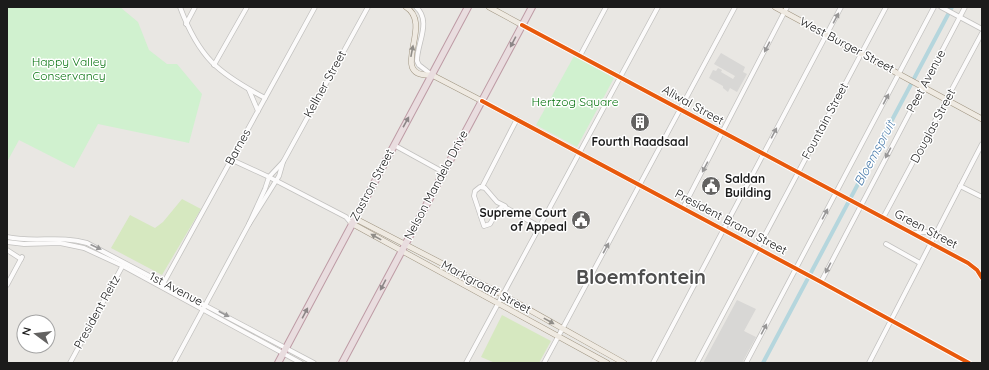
<svg xmlns="http://www.w3.org/2000/svg" width="989" height="370" font-family="Quicksand,sans-serif">
	<rect width="100%" height="100%" fill="#e9e7e3"/>
	<g fill="#d8d7d5">
		<path d="M721 53 745 67 743 72 747 74 737 92 730 88 728 92 723 88V86L709 78 713 70 716 71 718 68 722 70 721 72 733 79 735 76 714 64Z"/>
		<path d="M737 300 756 309 744 331 756 337 742 363H703Z"/>
	</g>
	<g fill="#d6e8c0">
		<path d="M182 199 201 209 162 275 111 248 130 215 155 228 163 222Z"/>
		<path d="M502 315 551 341 539 363H495L481 357Z"/>
	</g>
	<g fill="#d0f1cf">
		<path d="M7 7H120L138 22 149 50 167 64H177L202 94 189 143 98 124 74 168 19 140 7 162Z"/>
		<path d="M574 56 614 78 577 147 536 125Z"/>
	</g>
	<g fill="none" stroke-linecap="round" stroke-linejoin="round">
		<path stroke="#b5d6dd" stroke-width="4" d="M763 363 952 7"/>
		<g stroke="#c2c1bf" stroke-width="5.5">
			<g id="minor">
				<path d="M180 7C199 58 218 73 265 98"/>
				<path d="M416 7C432 21 417 43 417 61L419 65 432 75"/>
				<path d="M941 7 982 29"/>
				<path d="M186 24 195 7"/>
				<path d="M522 25 968 263 977 270 982 278"/>
				<path d="M581 54 606 7"/>
				<path d="M214 65 247 7"/>
				<path d="M249 90 258 111"/>
				<path d="M482 101 821 282 969 363"/>
				<path d="M394 145 443 172"/>
				<path d="M230 159 269 177 346 217 351 223"/>
				<path d="M960 186 982 197"/>
				<path d="M482 187 517 119"/>
				<path d="M505 206 497 202 485 188 480 187 475 191 474 196 484 226 490 224 498 210 503 206 540 227"/>
				<path d="M683 208 787 7"/>
				<path d="M883 218 982 33"/>
				<path d="M249 224 279 176 283 162 368 7"/>
				<path d="M914 233 937 231"/>
				<path d="M7 237C34 243 60 235 87 243L314 363"/>
				<path d="M7 242 24 244 60 243 84 248 123 266 301 363"/>
				<path d="M886 244 920 263"/>
				<path d="M7 250 21 259"/>
				<path d="M821 282 965 7"/>
				<path d="M163 284 315 7"/>
				<path d="M7 285 22 257"/>
				<path d="M70 363 123 265"/>
				<path d="M174 363 249 224 265 189 269 177 283 162"/>
				<path d="M466 363 658 7"/>
				<path d="M544 363 735 7"/>
				<path d="M653 363 841 7"/>
				<path d="M697 363 886 7"/>
				<path d="M746 363 934 7"/>
				<path d="M869 363 982 144"/>
			</g>
		</g>
		<g stroke="#9f9480" stroke-width="6">
			<g id="major">
				<path d="M406 7C435 25 386 78 432 75L482 101"/>
				<path d="M489 7 522 25"/>
				<path d="M775 7 982 119"/>
				<path d="M354 218 503 295 624 363"/>
				<path d="M351 223 607 363"/>
			</g>
		</g>
		<g stroke="#be9ba5" stroke-width="8">
			<g id="highway">
				<path d="M278 363 468 7"/>
				<path d="M342 363 532 7"/>
			</g>
		</g>
		<use href="#minor" stroke="#fcfbfb" stroke-width="4"/>
		<use href="#major" stroke="#efeae2" stroke-width="5"/>
		<use href="#highway" stroke="#e9dddf" stroke-width="6"/>
		<g stroke="#fff" stroke-width="6">
			<g id="cycleway">
				<path d="M522 25 968 263 977 270 982 278"/>
				<path d="M482 101 821 282 969 363"/>
			</g>
		</g>
		<use href="#cycleway" stroke="#e8590c" stroke-width="4"/>
	</g>
	<defs><path id="oneway-solid" d="M-6-.8H1V-3.2L6.5 0L1 3.2V.8H-6Z"/></defs>
	<g fill="#979696">
		<use href="#oneway-solid" transform="translate(836 18) rotate(-62)"/>
		<use href="#oneway-solid" transform="translate(767 47) rotate(117)"/>
		<use href="#oneway-solid" transform="translate(886 99) rotate(-62)"/>
		<use href="#oneway-solid" transform="translate(774 133) rotate(-62)"/>
		<use href="#oneway-solid" transform="translate(888 153) rotate(118)"/>
		<use href="#oneway-solid" transform="translate(705 167) rotate(118)"/>
		<use href="#oneway-solid" transform="translate(825 214) rotate(-62)"/>
		<use href="#oneway-solid" transform="translate(96 247) rotate(25)"/>
		<use href="#oneway-solid" transform="translate(606 248) rotate(-61)"/>
		<use href="#oneway-solid" transform="translate(828 268) rotate(118)"/>
		<use href="#oneway-solid" transform="translate(224 314) rotate(28)"/>
		<use href="#oneway-solid" transform="translate(764 329) rotate(-62)"/>
	</g>
	<g fill="#8c8687">
		<use href="#oneway-solid" transform="translate(513 42) rotate(118)"/>
		<use href="#oneway-solid" transform="translate(406 122) rotate(-61)"/>
		<use href="#oneway-solid" transform="translate(383 285) rotate(118)"/>
		<use href="#oneway-solid" transform="translate(305 313) rotate(-62)"/>
	</g>
	<g fill="#908d88">
		<use href="#oneway-solid" transform="translate(412 51) rotate(-79)"/>
		<use href="#oneway-solid" transform="translate(376 237) rotate(-151)"/>
		<use href="#oneway-solid" transform="translate(549 321) rotate(29)"/>
	</g>
	<defs>
		<g id="building-disc" transform="scale(1)"><circle r="9.5" fill="#636261" stroke="#fff"/><path d="M-4-6H4V6H1V3H-1V6H-4ZM-2.5-4.3h1.7v1.8h-1.7ZM.8-4.3h1.7v1.8H.8ZM-2.5-1h1.7V.8h-1.7ZM.8-1h1.7V.8H.8Z" fill="#fff"/></g>
		<g id="civic-disc" transform="scale(1)"><circle r="9.5" fill="#636261" stroke="#fff"/><path d="M-.6-6.5H3V-4.5H.6V-3L4-1V1h2V6H-6V1h2V-1L-.6-3ZM-1.2 2.5V6h2.4V2.5Z" fill="#fff"/></g>
	</defs>
	<g fill-rule="evenodd">
		<use href="#building-disc" x="640" y="122"/>
		<use href="#civic-disc" x="711" y="186"/>
		<use href="#civic-disc" x="581" y="220"/>
	</g>
	<g text-anchor="middle" stroke-width="3" stroke-linejoin="round" paint-order="stroke">
		<g font-size="12" fill="#1b1b1b" stroke="#fff">
			<text transform="translate(847 45) rotate(28)" y="4">West Burger Street</text>
			<text transform="translate(926 81) rotate(-62)" y="4">Peet Avenue</text>
			<text transform="translate(325 84) rotate(-61)" y="4">Kellner Street</text>
			<text transform="translate(693 105) rotate(29)" y="4">Aliwal Street</text>
			<text transform="translate(825 121) rotate(-62)" y="4">Fountain Street</text>
			<text transform="translate(933 126) rotate(-62)" y="4">Douglas Street</text>
			<text transform="translate(238 147) rotate(-61)" y="4">Barnes</text>
			<text transform="translate(372 185) rotate(-62)" y="4">Zastron Street</text>
			<text transform="translate(436 185) rotate(-62)" y="4">Nelson Mandela Drive</text>
			<text transform="translate(731 222) rotate(28)" y="4">President Brand Street</text>
			<text transform="translate(926 229) rotate(28)" y="4">Green Street</text>
			<text transform="translate(486 287) rotate(28)" y="4">Markgraaff Street</text>
			<text transform="translate(176 289) rotate(28)" y="4">1st Avenue</text>
			<text transform="translate(97 312) rotate(-61)" y="4">President Reitz</text>
		</g>
		<g font-size="12" fill="#0b7613" stroke="#fff">
			<text x="69" y="66">Happy Valley<tspan x="69" dy="14">Conservancy</tspan></text>
			<text x="575" y="106">Hertzog Square</text>
		</g>
		<g font-size="12" font-weight="bold" fill="#1b1b1b" stroke="#fff">
			<text x="640" y="146">Fourth Raadsaal</text>
			<text x="725" y="183" text-anchor="start">Saldan<tspan x="725" dy="14">Building</tspan></text>
			<text x="567" y="217" text-anchor="end">Supreme Court<tspan x="567" dy="14">of Appeal</tspan></text>
		</g>
		<g font-size="13" font-style="italic" fill="#487aa9" stroke="#fff">
			<text transform="translate(874 153) rotate(-62)" y="5">Bloemspruit</text>
		</g>
		<g font-size="20" font-weight="bold" fill="#4e4e4e" stroke="#fff">
			<text x="641" y="284">Bloemfontein</text>
		</g>
	</g>
	<rect width="989" height="370" fill="none" stroke="#1b1b1b" stroke-width="16"/>
	<g transform="translate(36 334) rotate(285)"><circle r="19" fill="#ffffff" stroke="#a4a4a4"/>
	<path d="M0-3L7 15L0 10L-7 15Z" fill="#636261"/>
	<text y="-6" font-size="11" font-weight="bold" text-anchor="middle" fill="#1b1b1b">N</text>
	</g>
</svg>
